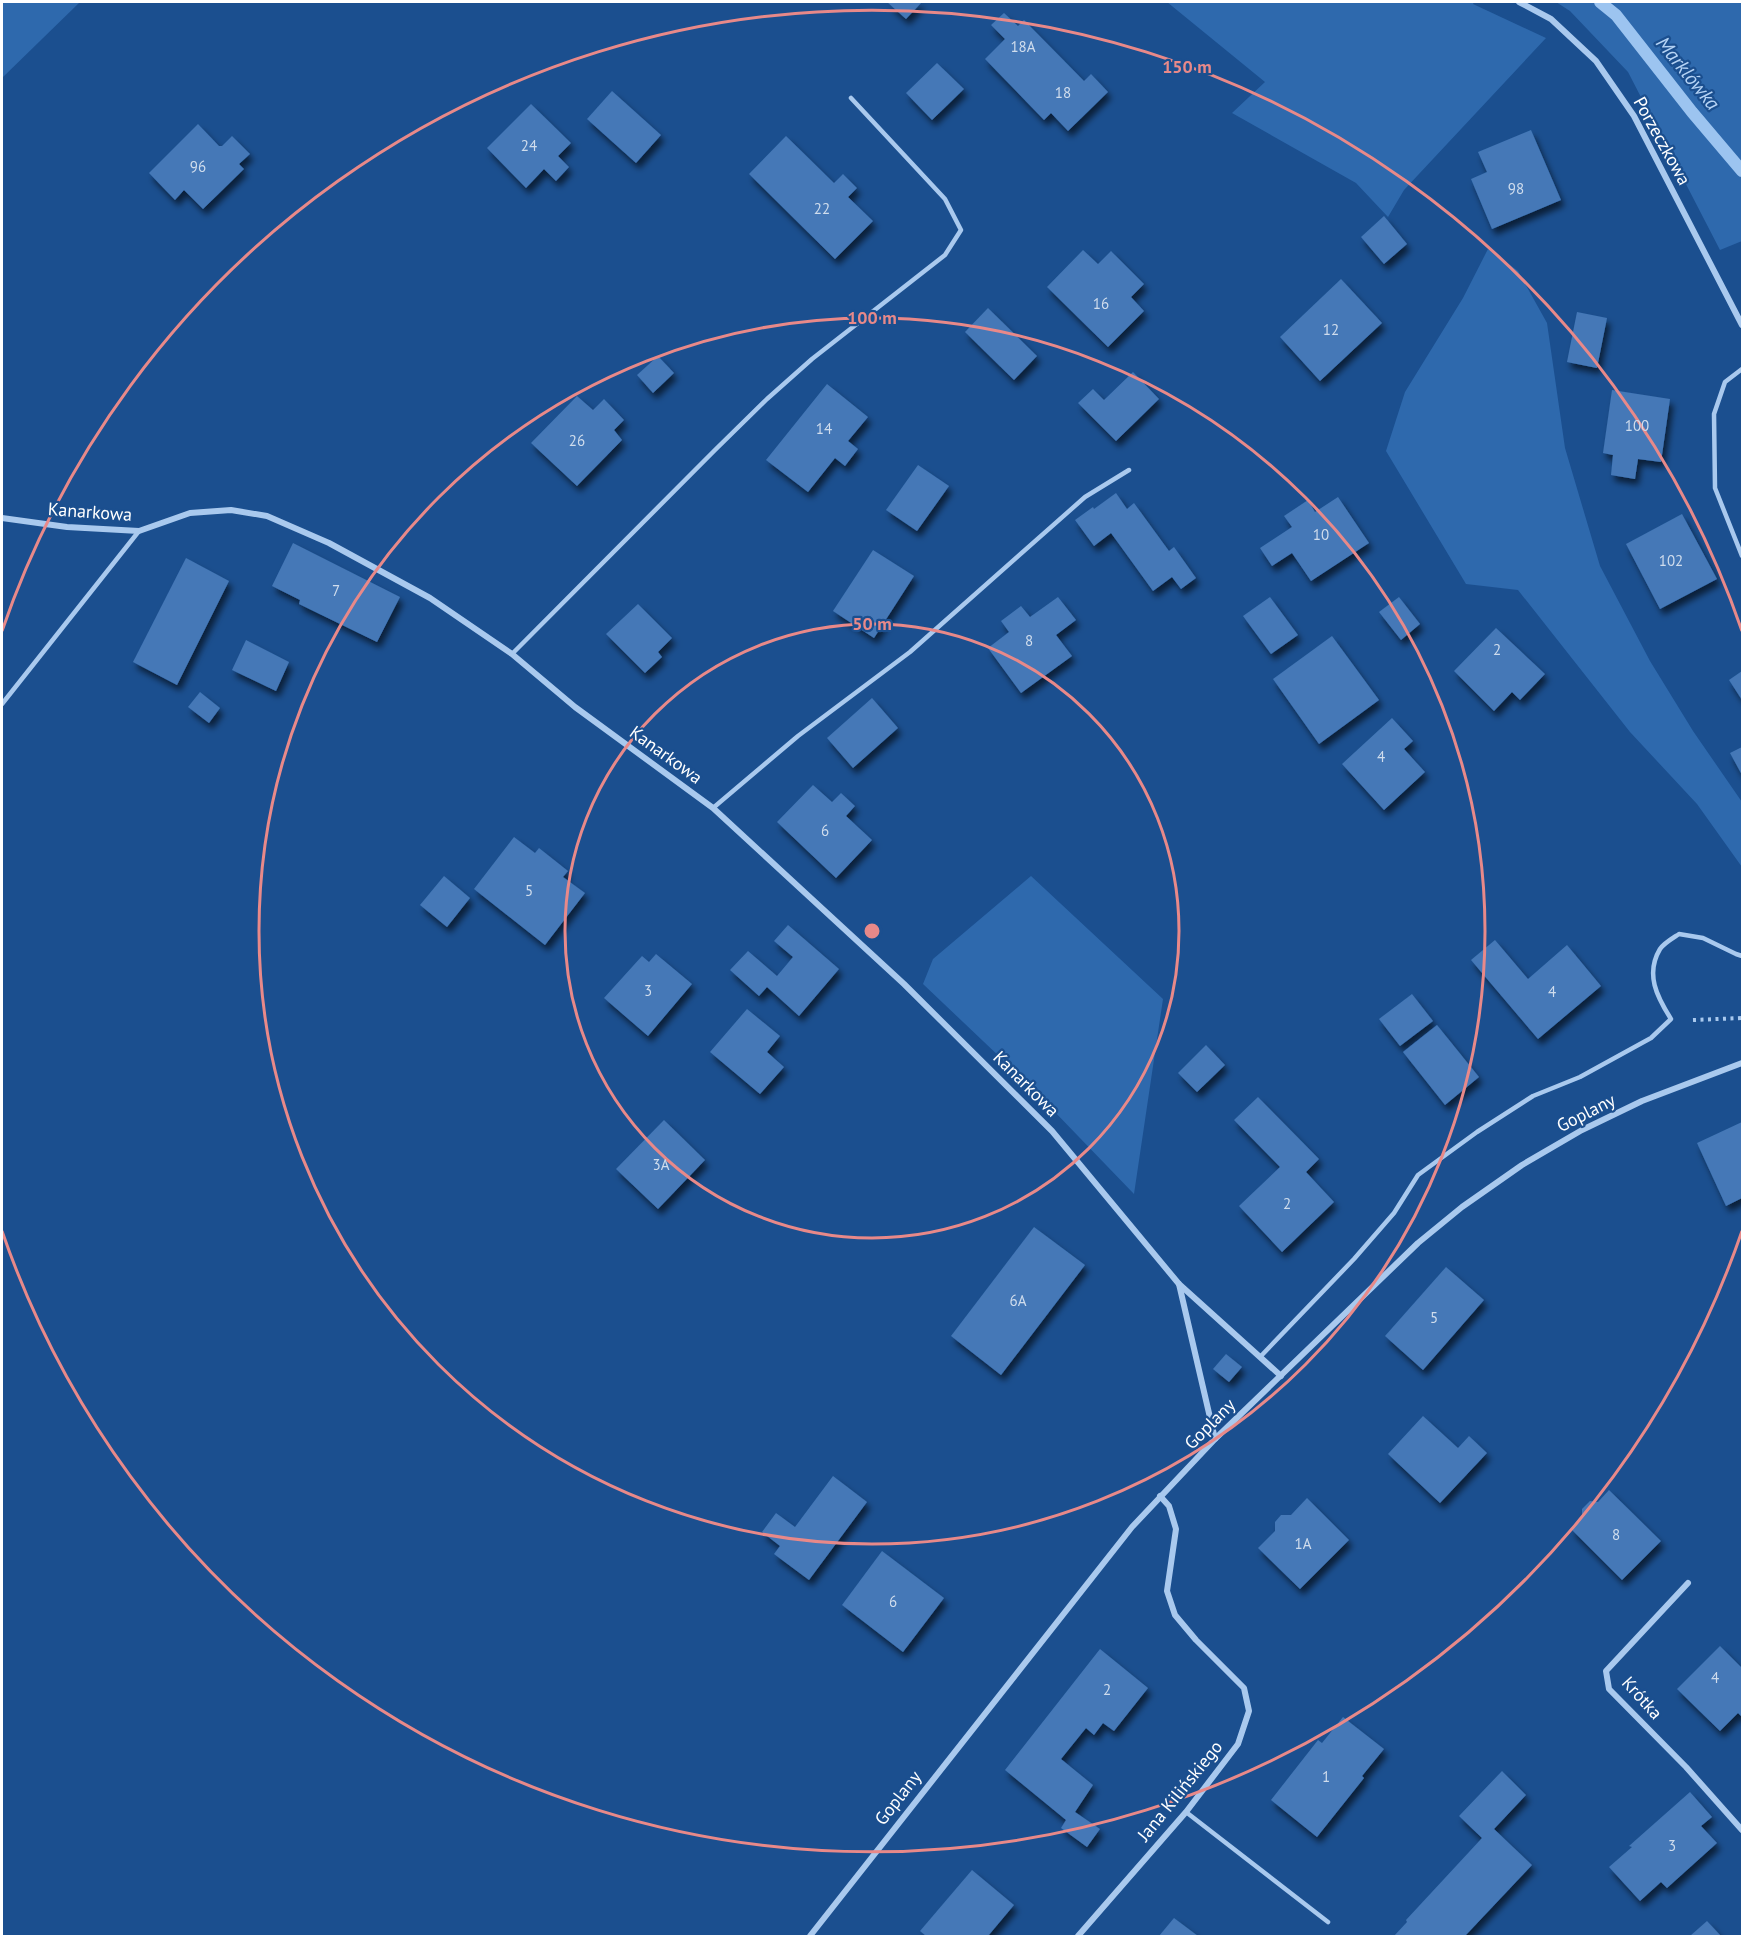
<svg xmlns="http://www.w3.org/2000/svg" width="1744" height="1938" font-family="'PT Sans',sans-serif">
	<defs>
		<filter id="shadow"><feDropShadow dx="3.5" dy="6" stdDeviation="3" flood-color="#0009"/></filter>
	</defs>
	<rect width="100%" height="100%" fill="#1b4f8f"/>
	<g fill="#2e69ad">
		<path d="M2 2H80L2 78Z"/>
		<path d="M1167 2H1474L1473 4 1546 38 1404 190 1388 217 1356 183 1232 113 1265 82Z"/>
		<path d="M1556 2H1742V241L1720 250 1628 72 1570 11Z"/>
		<path d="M1488 249 1518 271 1547 323 1565 448 1600 566 1650 661 1693 731 1742 802V867L1697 804 1630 732 1518 590 1466 584 1386 451 1405 392 1463 298Z"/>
		<path d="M1031 876 1163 999 1134 1194 1023 1079 923 984 933 959Z"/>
	</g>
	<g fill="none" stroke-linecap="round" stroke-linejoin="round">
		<path stroke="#9cc4f0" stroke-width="12" d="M1600 2 1616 15 1692 112 1742 171"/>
	</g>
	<g fill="#4478b7" filter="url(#shadow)">
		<path d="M887 2H922L906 19Z"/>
		<path d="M1004 13 1018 26 1024 20 1084 81 1091 74 1108 92 1068 131 1051 113 1044 120 985 59 1005 39 991 25Z"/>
		<path d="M937 63 964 89 932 120 906 93Z"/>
		<path d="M612 91 661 135 636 163 587 119Z"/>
		<path d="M531 104 571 143 558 156 569 167 556 181 544 169 526 188 487 148Z"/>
		<path d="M198 124 219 146H222L232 136 250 154 239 164 244 169 203 209 184 190 175 200 149 173Z"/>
		<path d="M1531 130 1561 200 1492 229 1471 179 1487 172 1478 152Z"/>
		<path d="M786 136 834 183 843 174 857 188 848 197 873 221 835 259 749 174Z"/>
		<path d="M1384 216 1407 244 1384 264 1361 237Z"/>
		<path d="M1083 250 1098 264 1111 251 1144 284 1131 297 1144 311 1108 347 1047 287Z"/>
		<path d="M1341 279 1382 323 1320 381 1280 337Z"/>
		<path d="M988 308 1037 356 1014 380 965 332Z"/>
		<path d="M1577 312 1607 318 1597 368 1567 362Z"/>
		<path d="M658 356 674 373 653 393 637 375Z"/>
		<path d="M1133 372 1159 399 1116 441 1078 403 1093 389 1104 400Z"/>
		<path d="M827 384 868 417 848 441 858 449 845 466 835 458 808 492 766 460Z"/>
		<path d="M1612 390 1670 399 1661 462 1638 459 1635 479 1611 475 1613 455 1603 453Z"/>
		<path d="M577 396 593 410 604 399 624 420 614 430 622 440 577 486 531 443Z"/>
		<path d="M918 465 949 486 917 531 886 510Z"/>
		<path d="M1116 493 1127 509 1134 503 1169 551 1174 547 1196 578 1181 589 1172 577 1153 591 1111 533 1094 546 1075 520 1093 507 1094 509Z"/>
		<path d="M1338 497 1369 543 1311 581 1292 553 1272 566 1260 548 1292 527 1284 516 1308 500 1315 512Z"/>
		<path d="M1682 514 1717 579 1660 609 1626 544Z"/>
		<path d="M293 543 400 597 377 642 299 604 300 600 272 586Z"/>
		<path d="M873 550 914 576 874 638 833 611Z"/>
		<path d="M186 558 229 581 177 685 133 662Z"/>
		<path d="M1058 597 1076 620 1056 635 1072 656 1021 693 988 648 1009 632 1001 621 1021 606 1030 617Z"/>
		<path d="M1270 597 1298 635 1271 654 1243 616Z"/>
		<path d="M1399 597 1420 624 1401 640 1379 612Z"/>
		<path d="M638 604 672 638 658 652 662 657 645 673 606 634Z"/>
		<path d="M1496 628 1545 674 1520 700 1512 692 1494 711 1454 671Z"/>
		<path d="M1332 636 1379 700 1319 744 1273 679Z"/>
		<path d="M246 640 289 662 276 691 232 670Z"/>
		<path d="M1742 671V700L1729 680Z"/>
		<path d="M200 692 220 708 209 723 188 707Z"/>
		<path d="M872 698 898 728 853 768 827 738Z"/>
		<path d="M1392 718 1413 741 1404 749 1425 772 1384 810 1342 764Z"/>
		<path d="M1742 747V775L1730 753Z"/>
		<path d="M813 785 832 802 841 793 855 806 846 816 872 840 836 878 777 822Z"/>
		<path d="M514 837 535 853 539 848 568 871 563 877 585 893 545 945 474 889Z"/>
		<path d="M444 876 470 898 447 927 420 905Z"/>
		<path d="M788 925 839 969 799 1016 767 987 759 996 730 970 748 951 777 976 793 957 774 941Z"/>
		<path d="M1495 940 1528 979 1567 945 1601 986 1538 1039 1471 960Z"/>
		<path d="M656 954 692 984 648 1036 604 998 642 956 649 962Z"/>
		<path d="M1412 994 1433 1021 1400 1046 1379 1019Z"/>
		<path d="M747 1009 780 1036 767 1052 784 1067 760 1094 710 1052Z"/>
		<path d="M1437 1025 1479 1077 1445 1105 1403 1052Z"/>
		<path d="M1206 1045 1225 1065 1197 1092 1178 1073Z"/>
		<path d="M1258 1097 1319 1159 1306 1172 1334 1202 1282 1252 1239 1206 1280 1167 1234 1120Z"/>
		<path d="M664 1120 705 1160 658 1209 616 1169Z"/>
		<path d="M1742 1122V1198L1726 1206 1697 1143Z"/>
		<path d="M1034 1227 1085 1265 1001 1375 951 1336Z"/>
		<path d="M1446 1267 1484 1300 1423 1370 1385 1336Z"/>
		<path d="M1226 1354 1242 1367 1229 1382 1213 1369Z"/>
		<path d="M1423 1416 1458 1448 1469 1436 1487 1453 1440 1503 1388 1454Z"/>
		<path d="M833 1476 867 1502 809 1580 774 1554 780 1546 762 1532 776 1513 795 1527Z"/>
		<path d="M1609 1490 1661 1541 1622 1580 1571 1529 1582 1518V1509L1590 1501 1598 1502Z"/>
		<path d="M1307 1498 1349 1540 1300 1589 1258 1548 1275 1531V1522L1281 1515H1291Z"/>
		<path d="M882 1551 944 1598 903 1652 842 1605Z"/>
		<path d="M1720 1646 1742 1668V1717L1738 1713 1720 1731 1677 1689Z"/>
		<path d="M1100 1649 1148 1688 1114 1731 1103 1723 1094 1735 1086 1728 1061 1759 1093 1785 1075 1812 1100 1829 1087 1847 1061 1828 1066 1820 1005 1770Z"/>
		<path d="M1343 1717 1384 1749 1362 1776 1364 1778 1317 1837 1271 1800 1318 1740 1322 1743Z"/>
		<path d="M1502 1771 1526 1795 1494 1829 1532 1865 1465 1936H1394L1407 1922 1406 1920 1482 1838 1459 1816Z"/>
		<path d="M1690 1792 1712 1817 1701 1826 1717 1843 1667 1888 1661 1882 1640 1901 1609 1867 1632 1847 1629 1846Z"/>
		<path d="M972 1870 1014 1905 988 1936H926L920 1931Z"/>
		<path d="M1174 1918 1198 1936H1159Z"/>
		<path d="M1707 1921 1721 1936H1690Z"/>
	</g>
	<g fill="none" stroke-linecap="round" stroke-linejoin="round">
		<path stroke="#a9c9ee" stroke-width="4" stroke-dasharray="3 4.5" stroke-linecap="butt" d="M1693 1020 1742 1018"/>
		<g stroke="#a9c9ee" stroke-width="4.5">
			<path d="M1742 369 1725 382 1714 414 1715 488 1742 556"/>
			<path d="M512 654 715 450 767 399 812 359 945 255 961 230 945 199 851 98"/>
			<path d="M2 704 139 531"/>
			<path d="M713 808 798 736 910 652 1085 497 1129 470"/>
			<path d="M1261 1356 1354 1259 1394 1213 1418 1175 1477 1132 1533 1096 1580 1077 1651 1038 1671 1019C1657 997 1645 974 1660 949 1664 943 1673 938 1679 934L1703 938 1736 954 1742 956"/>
			<path d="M1186 1812 1328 1922"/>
		</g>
		<g stroke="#a9c9ee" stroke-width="6">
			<path d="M1519 2 1551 19 1596 61 1634 116 1742 325"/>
			<path d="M2 518 67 527 139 531 190 513 231 510 267 516 329 543 430 598 512 654 575 707 713 808 904 984 1052 1131 1179 1284 1281 1376"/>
			<path d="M1179 1284 1215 1439"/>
			<path d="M1688 1583 1606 1671 1609 1689 1686 1767 1742 1830"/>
			<path d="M810 1936 1132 1527 1215 1439 1418 1243 1462 1207 1522 1165 1582 1130 1642 1101 1742 1063"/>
			<path d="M1078 1936 1186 1812 1238 1744 1249 1711 1244 1688 1196 1640 1175 1615 1167 1591 1176 1529 1169 1506 1160 1496"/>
		</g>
	</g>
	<g fill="none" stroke="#e88989" stroke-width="3">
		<circle cx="872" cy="931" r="307"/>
		<circle cx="872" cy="931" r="613"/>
		<path d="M1742 1231A920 920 0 0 1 2 1231M2 631A920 920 0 0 1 1742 631"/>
	</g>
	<g text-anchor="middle" stroke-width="4.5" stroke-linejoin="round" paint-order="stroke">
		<g font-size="15" fill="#d0dded">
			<text x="1023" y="52">18A</text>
			<text x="1063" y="98">18</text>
			<text x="529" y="151">24</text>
			<text x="198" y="172">96</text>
			<text x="1516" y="194">98</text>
			<text x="822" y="214">22</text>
			<text x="1101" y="309">16</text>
			<text x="1331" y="335">12</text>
			<text x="1637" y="431">100</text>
			<text x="824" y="434">14</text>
			<text x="577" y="446">26</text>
			<text x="1321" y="540">10</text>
			<text x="1671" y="566">102</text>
			<text x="336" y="596">7</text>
			<text x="1029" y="646">8</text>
			<text x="1497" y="655">2</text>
			<text x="1381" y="762">4</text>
			<text x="825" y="836">6</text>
			<text x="529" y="896">5</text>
			<text x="648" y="996">3</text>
			<text x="1552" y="997">4</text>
			<text x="661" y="1170">3A</text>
			<text x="1287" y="1209">2</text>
			<text x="1018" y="1306">6A</text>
			<text x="1434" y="1323">5</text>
			<text x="1616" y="1540">8</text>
			<text x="1303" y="1549">1A</text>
			<text x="893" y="1607">6</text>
			<text x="1715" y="1683">4</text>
			<text x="1107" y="1695">2</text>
			<text x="1326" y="1782">1</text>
			<text x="1672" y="1851">3</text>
		</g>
		<g font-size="18" fill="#fff" stroke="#1b4f8f">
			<text transform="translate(1662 141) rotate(61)" y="6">Porzeczkowa</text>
			<text transform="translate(90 512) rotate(4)" y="6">Kanarkowa</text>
			<text transform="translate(666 755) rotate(36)" y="6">Kanarkowa</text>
			<text transform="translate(1026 1084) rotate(45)" y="6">Kanarkowa</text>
			<text transform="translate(1586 1113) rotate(-27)" y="6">Goplany</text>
			<text transform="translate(1210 1424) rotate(-45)" y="6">Goplany</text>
			<text transform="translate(1642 1698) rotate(48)" y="6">Krótka</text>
			<text transform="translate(1180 1791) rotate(-51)" y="6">Jana Kilińskiego</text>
			<text transform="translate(898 1798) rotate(-52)" y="6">Goplany</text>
		</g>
		<g font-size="20" font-style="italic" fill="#b5d3f5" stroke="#1b4f8f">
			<text transform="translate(1688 73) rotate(51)" y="7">Marklówka</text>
		</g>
	</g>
	<circle cx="872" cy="931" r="9" fill="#e88989" stroke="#1b4f8f" stroke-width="3"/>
	<g font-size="18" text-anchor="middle" font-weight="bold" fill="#e88989" stroke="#1b4f8f" stroke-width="4.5" stroke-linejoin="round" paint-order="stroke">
		<text x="1187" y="73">150 m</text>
		<text x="872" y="324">100 m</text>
		<text x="872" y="630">50 m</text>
	</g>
	<rect width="1744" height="1938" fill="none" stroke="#ffffff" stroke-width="6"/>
</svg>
